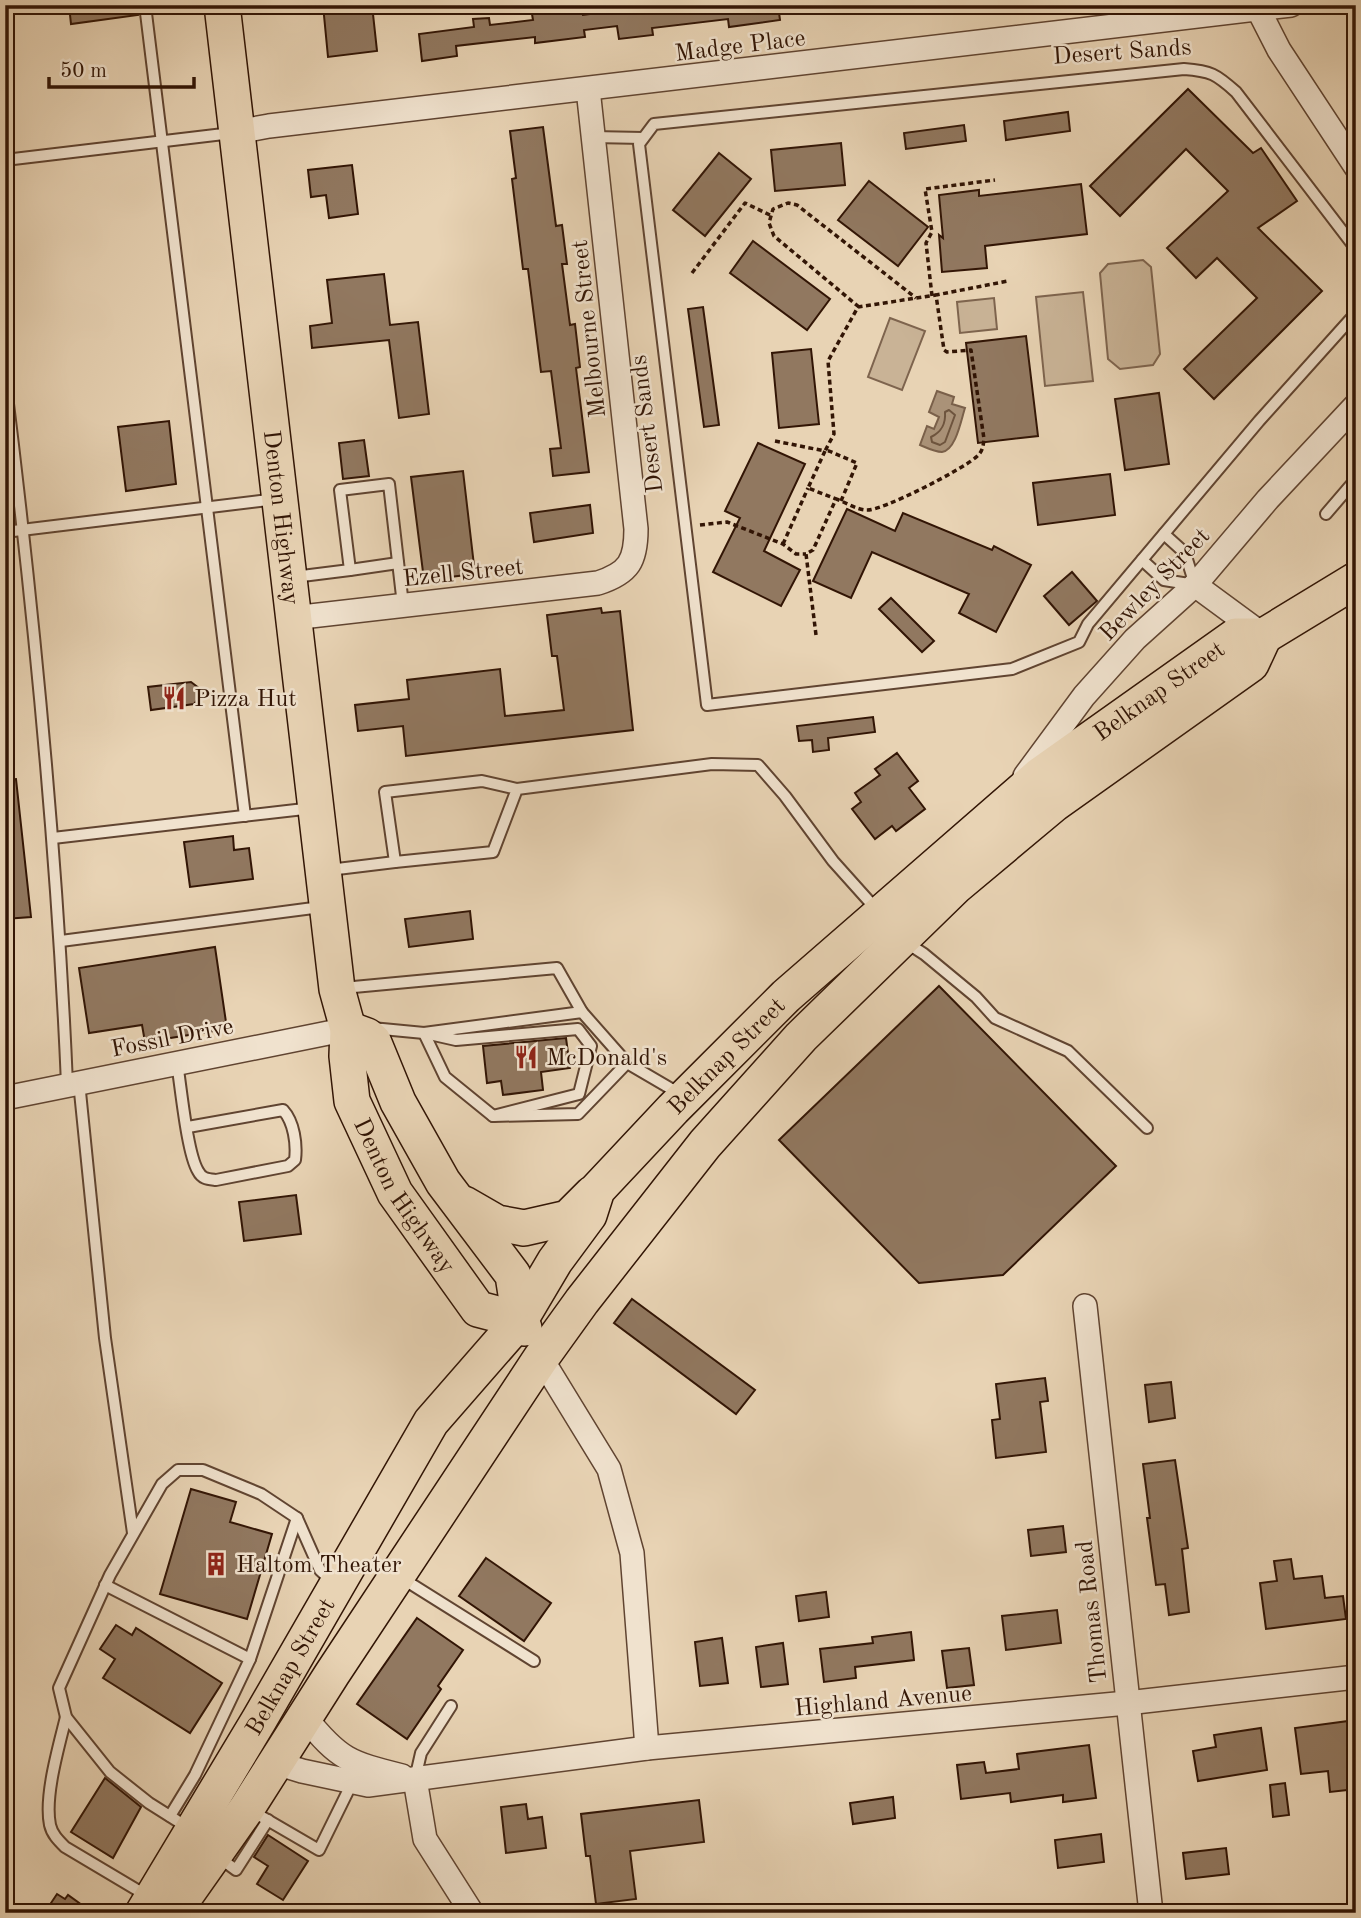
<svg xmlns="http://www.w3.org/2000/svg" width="1361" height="1918" font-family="'Old Standard TT',serif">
	<rect width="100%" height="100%" fill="#e8d3b4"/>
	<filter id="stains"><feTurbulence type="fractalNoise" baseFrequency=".00286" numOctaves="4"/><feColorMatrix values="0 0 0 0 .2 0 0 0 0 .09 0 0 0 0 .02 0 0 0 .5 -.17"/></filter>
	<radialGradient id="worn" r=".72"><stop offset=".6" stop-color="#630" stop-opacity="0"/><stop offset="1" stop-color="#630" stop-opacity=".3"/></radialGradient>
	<g fill="#c9b396" stroke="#7e644e" stroke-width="2">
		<path d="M1143 260 1151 267 1160 354 1153 365 1120 369 1108 359 1100 273 1108 264Z"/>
		<path d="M1083 292 1093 381 1045 386 1036 297Z"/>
		<path d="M994 298 997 329 960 333 957 302Z"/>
		<path d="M890 318 925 331 902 390 868 377Z"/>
	</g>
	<path fill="#aa9278" stroke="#7a604a" stroke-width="2" d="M937 391 954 397 952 404 965 408C961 420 956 450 942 452 935 452 927 448 920 445L927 426 934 429 939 417 929 412Z"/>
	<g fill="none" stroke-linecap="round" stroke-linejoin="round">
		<path stroke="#6e543e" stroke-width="2" d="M949 410 955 415 945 442 940 445 932 442 931 437C941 432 946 425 945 412Z"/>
	</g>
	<g fill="#917860" stroke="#321505" stroke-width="2">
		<path d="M69 5H137L138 15 71 24Z"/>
		<path d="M323 5H372L377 51 328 57Z"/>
		<path d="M552 5H581L583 15 660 5H778L780 20 729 27 728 19 652 28 653 35 619 39 617 26 584 30 585 37 535 43V37L456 46 457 56 422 61 419 34 474 27 473 19 489 18 490 25 533 20 531 8Z"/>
		<path d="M1188 89 1253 153 1261 148 1297 201 1258 228 1322 291 1214 399 1184 369 1257 298 1217 258 1196 278 1167 248 1228 191 1186 149 1120 216 1090 186Z"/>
		<path d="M1068 112 1070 131 1006 140 1004 121Z"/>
		<path d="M964 125 966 141 906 149 904 133Z"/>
		<path d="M543 127 556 226 562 225 567 264H562L570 325 575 324 580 367 576 368 589 472 553 476 550 449 561 448 551 371 541 372 528 269H523L512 179 516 178 510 131Z"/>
		<path d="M841 143 845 185 775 191 771 150Z"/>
		<path d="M719 153 751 179 705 236 673 210Z"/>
		<path d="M352 165 358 214 329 218 326 195 311 197 308 170Z"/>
		<path d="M869 181 928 227 898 266 838 220Z"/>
		<path d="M1081 184 1087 234 985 246 987 268 942 272 939 235 943 238 939 195 979 190V196Z"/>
		<path d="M753 241 830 299 807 330 730 273Z"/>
		<path d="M384 274 390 325 418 322 429 414 399 418 389 340 312 348 310 326 332 323 327 280Z"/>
		<path d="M703 307 719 425 704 427 688 309Z"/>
		<path d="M1026 336 1038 436 978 443 966 343Z"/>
		<path d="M811 349 819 424 779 428 772 353Z"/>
		<path d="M1159 393 1169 464 1125 470 1115 399Z"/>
		<path d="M169 421 176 484 126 491 118 427Z"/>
		<path d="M364 440 369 476 343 479 339 443Z"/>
		<path d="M758 443 805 464 764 551 800 570 781 606 713 572 740 518 725 511Z"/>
		<path d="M463 471 475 574 424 580 411 477Z"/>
		<path d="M1110 474 1115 515 1038 525 1033 483Z"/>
		<path d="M590 505 593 533 534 542 530 513Z"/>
		<path d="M847 509 895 531 903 513 992 550 994 546 1031 565 996 632 959 613 969 594 872 552 851 598 813 581Z"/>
		<path d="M1072 572 1097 601 1069 625 1044 596Z"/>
		<path d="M891 598 934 641 922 652 879 609Z"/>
		<path d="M601 608 602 613 620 611 633 730 406 756 403 726 358 731 355 705 409 699 407 680 500 669 505 716 564 710 557 656H552L547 615Z"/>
		<path d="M191 682 204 692 194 704 151 710 148 687Z"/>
		<path d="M873 717 875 732 828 738 829 750 813 752 812 740 799 741 797 726Z"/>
		<path d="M897 753 918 781 909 788 925 809 896 831 892 826 875 839 852 809 861 802 855 793 880 775 875 769Z"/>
		<path d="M16 779 31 917 5 919V780Z"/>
		<path d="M233 836 234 850 249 848 253 879 190 887 184 842Z"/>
		<path d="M470 911 473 939 409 947 405 919Z"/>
		<path d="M215 947 227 1029 145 1042 142 1025 89 1033 79 968Z"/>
		<path d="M939 986 1116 1166 1003 1275 919 1283 779 1140Z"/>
		<path d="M566 1038 570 1068 541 1072 543 1090 503 1095 501 1081 487 1083 483 1046Z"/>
		<path d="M296 1195 301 1234 244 1241 239 1202Z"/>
		<path d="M632 1299 755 1390 736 1414 614 1323Z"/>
		<path d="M1045 1378 1048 1401 1040 1402 1046 1452 996 1458 992 1420 1000 1419 996 1384Z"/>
		<path d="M1171 1382 1175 1418 1149 1422 1145 1385Z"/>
		<path d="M1175 1460 1188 1548 1182 1549 1189 1612 1169 1615 1165 1584 1156 1585 1147 1518H1150L1143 1464Z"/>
		<path d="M191 1489 236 1502 230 1522 272 1534 247 1619 160 1594Z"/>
		<path d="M1063 1526 1066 1552 1031 1556 1028 1530Z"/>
		<path d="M486 1558 551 1603 524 1641 459 1596Z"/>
		<path d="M1291 1559 1294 1579 1322 1576 1325 1598 1343 1596 1346 1619 1266 1629 1260 1583 1277 1581 1274 1561Z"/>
		<path d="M826 1592 829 1617 799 1621 796 1596Z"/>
		<path d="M1057 1610 1061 1643 1006 1650 1002 1616Z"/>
		<path d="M417 1618 463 1650 438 1686 441 1689 407 1739 357 1704Z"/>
		<path d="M116 1625 132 1635 136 1628 222 1683 190 1733 103 1678 115 1659 100 1649Z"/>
		<path d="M911 1632 914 1660 855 1667 856 1678 824 1682 820 1649 873 1643 872 1637Z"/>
		<path d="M722 1638 728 1683 700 1686 695 1642Z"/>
		<path d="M783 1643 788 1684 761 1687 756 1647Z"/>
		<path d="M969 1648 974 1685 947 1688 942 1651Z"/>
		<path d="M1356 1720V1789L1330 1792 1328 1771 1301 1774 1295 1728Z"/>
		<path d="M1261 1728 1267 1770 1198 1781 1193 1751 1216 1747 1214 1735Z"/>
		<path d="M1089 1745 1096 1798 1063 1802V1795L1011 1802 1010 1793 961 1799 957 1765 984 1762 986 1773 1019 1769 1017 1754Z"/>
		<path d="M105 1778 141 1807 113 1858 71 1832Z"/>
		<path d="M1285 1783 1289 1815 1273 1817 1270 1785Z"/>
		<path d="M893 1797 895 1818 853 1824 850 1803Z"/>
		<path d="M699 1800 704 1842 630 1851 636 1899 596 1904 590 1856H586L581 1814Z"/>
		<path d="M526 1804 528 1819 542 1817 546 1848 506 1853 501 1807Z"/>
		<path d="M1101 1834 1104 1862 1058 1868 1055 1840Z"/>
		<path d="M268 1835 308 1861 283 1900 257 1884 268 1866 254 1857Z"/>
		<path d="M1226 1848 1229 1874 1186 1879 1183 1853Z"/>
		<path d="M57 1894 65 1899 68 1895 93 1913H56L49 1906Z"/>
	</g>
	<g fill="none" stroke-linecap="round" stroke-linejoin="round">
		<g stroke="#604431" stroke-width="14">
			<g id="service">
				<path d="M145 5 245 816"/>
				<path d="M593 137 643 138"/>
				<path d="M5 160 232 133"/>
				<path d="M1356 249 1236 92C1216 74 1211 71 1184 69L654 124 639 144 707 705 1012 669 1079 642 1088 624 1259 421 1356 313"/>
				<path d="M5 379C34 613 57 848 67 1084"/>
				<path d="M1326 514 1356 479"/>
				<path d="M5 532 276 499"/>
				<path d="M1142 560 1164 580 1195 585 1185 553 1164 534"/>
				<path d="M350 570 398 563"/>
				<path d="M294 577 350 570 340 490 389 484 403 605"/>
				<path d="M517 789 493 852 395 862 385 792 482 781 517 789 712 764 758 765 785 796 833 861 876 909"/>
				<path d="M53 838 313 808"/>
				<path d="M329 870 395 862"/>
				<path d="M61 941 321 907"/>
				<path d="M907 943 924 954 976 997 995 1018 1068 1051 1147 1128"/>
				<path d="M343 988 557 968 582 1012"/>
				<path d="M372 1028 424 1033 582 1012 627 1063 680 1094"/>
				<path d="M424 1033 445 1077 493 1116 578 1114 627 1063"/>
				<path d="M434 1035 456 1040 578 1029 591 1046 579 1094 493 1116"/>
				<path d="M177 1063C181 1087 187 1153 198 1171 202 1179 208 1179 216 1180L288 1166 295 1160C297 1144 294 1122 283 1110L188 1127"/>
				<path d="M79 1082 105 1338 133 1533"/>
				<path d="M400 1577 534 1661"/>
				<path d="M105 1585 250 1659 195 1775 170 1816"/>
				<path d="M250 1659 297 1518"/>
				<path d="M66 1717C59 1746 44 1796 50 1825 52 1834 58 1840 65 1847L149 1897"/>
				<path d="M415 1779 421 1753 451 1706"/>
				<path d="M252 1811 319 1850 352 1783"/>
				<path d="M187 1827 149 1803 110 1772 66 1717 59 1688 110 1575 162 1484 178 1470H203L261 1494 297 1518 320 1570 334 1583"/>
				<path d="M217 1856 236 1870 268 1820"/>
			</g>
		</g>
		<g stroke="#604431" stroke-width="26">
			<g id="minor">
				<path d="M1256 5 1279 50 1356 167"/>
				<path d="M237 132 269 126 1291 5"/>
				<path d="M1195 585 1263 635"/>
				<path d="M293 618 598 583C629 573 636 561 636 529L588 89"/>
				<path d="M1025 776 1084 696 1135 639 1195 585 1268 499 1356 405"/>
				<path d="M5 1098 348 1029"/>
				<path d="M1085 1306 1151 1913"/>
				<path d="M541 1358 609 1469 632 1553 647 1748"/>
				<path d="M305 1717C339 1760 350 1763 402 1776"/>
				<path d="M276 1763 302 1771 368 1785 647 1748 1127 1703 1356 1677"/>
				<path d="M415 1779 425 1839 472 1913"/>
			</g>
		</g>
		<g stroke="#321505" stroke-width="38">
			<g id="primary">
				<path id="s1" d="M222 5 337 989 348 1029 347 1056 352 1101 395 1193 478 1309 520 1320"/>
				<path d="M1264 636 1356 580"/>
				<path d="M348 1029 367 1036 373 1041 398 1102 443 1182 513 1275 520 1320 524 1328"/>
				<path d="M464 1204 497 1223 524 1228 568 1218 592 1194"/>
				<path id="s2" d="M143 1913 259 1720 431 1422 520 1320 555 1261 589 1215 597 1190 673 1109 786 996 1040 775 1236 636H1264"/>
				<path d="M173 1913 247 1808 332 1674 541 1358 582 1301 705 1144 801 1037 956 886 1054 804 1251 664 1264 636"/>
			</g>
		</g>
		<g stroke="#321505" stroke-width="3.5" stroke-dasharray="5 3.5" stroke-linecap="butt">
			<path d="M692 273 745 203 770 215"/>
			<path d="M932 296 926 243 932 232 925 189 995 180"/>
			<path d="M859 307 774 236 769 223 773 209 788 203 797 205 916 298"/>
			<path d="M775 441 825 451 808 488 836 499"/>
			<path d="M841 501 857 463 829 451H825L834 434 828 361 858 307 936 295"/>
			<path d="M700 525 727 522 783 544 796 554H806"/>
			<path d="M783 544 808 488"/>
			<path d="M816 635 806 554 813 550 836 499C845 502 857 510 867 510 882 511 961 470 975 458 982 453 983 448 984 439L971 350 947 352 944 350 936 295 1008 281"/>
		</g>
		<use href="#service" stroke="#f0e2ce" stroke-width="10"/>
		<use href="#minor" stroke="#f0e2ce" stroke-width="23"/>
		<use href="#primary" stroke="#e8d3b4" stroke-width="35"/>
	</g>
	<defs>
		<g id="restaurant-bare" transform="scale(1.89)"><path d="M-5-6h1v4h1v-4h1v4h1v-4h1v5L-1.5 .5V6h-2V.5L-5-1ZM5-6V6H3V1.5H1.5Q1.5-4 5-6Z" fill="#8f2418" stroke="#f0e2ce" stroke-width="2.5" paint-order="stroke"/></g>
		<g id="building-bare" transform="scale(1.89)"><path d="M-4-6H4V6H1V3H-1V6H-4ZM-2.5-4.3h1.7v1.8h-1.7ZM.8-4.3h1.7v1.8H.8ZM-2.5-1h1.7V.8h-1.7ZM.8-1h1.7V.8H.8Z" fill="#8f2418" stroke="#f0e2ce" stroke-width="2.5" paint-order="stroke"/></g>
	</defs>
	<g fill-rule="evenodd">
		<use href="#restaurant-bare" x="174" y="698"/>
		<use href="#restaurant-bare" x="526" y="1057"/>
		<use href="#building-bare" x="216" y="1564"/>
	</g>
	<g text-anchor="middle" stroke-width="5" stroke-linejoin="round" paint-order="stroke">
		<g font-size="24" fill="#321505" stroke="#f0e2ce">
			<text transform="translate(740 45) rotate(-7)" y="8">Madge Place</text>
			<text transform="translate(1122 51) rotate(-4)" y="8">Desert Sands</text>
			<text transform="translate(588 329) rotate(-96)" y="8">Melbourne Street</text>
			<text transform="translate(646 424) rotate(-97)" y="8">Desert Sands</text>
			<text dy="8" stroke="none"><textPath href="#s1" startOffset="516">Denton Highway</textPath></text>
			<text transform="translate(463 572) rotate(-6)" y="8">Ezell Street</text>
			<text transform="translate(1154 584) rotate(-46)" y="8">Bewley Street</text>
			<text dy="8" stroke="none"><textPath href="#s2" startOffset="1610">Belknap Street</textPath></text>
			<text transform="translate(172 1037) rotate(-11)" y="8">Fossil Drive</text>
			<text dy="8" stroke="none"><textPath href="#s2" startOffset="1043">Belknap Street</textPath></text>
			<text dy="8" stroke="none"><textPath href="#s1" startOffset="1213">Denton Highway</textPath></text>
			<text transform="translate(1091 1612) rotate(-96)" y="8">Thomas Road</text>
			<text dy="8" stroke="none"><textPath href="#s2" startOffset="287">Belknap Street</textPath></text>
			<text transform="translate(883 1700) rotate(-5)" y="8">Highland Avenue</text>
		</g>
		<g font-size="24" fill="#321505" stroke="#f0e2ce" text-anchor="start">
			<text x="194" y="706">Pizza Hut</text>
			<text x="546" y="1065">McDonald's</text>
			<text x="236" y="1572">Haltom Theater</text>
		</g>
	</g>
	<rect width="1361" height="1918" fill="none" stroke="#e8d3b4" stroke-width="28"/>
	<rect x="7" y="7" width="1347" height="1904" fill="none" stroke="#321505" stroke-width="3.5"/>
	<rect x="14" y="14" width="1333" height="1890" fill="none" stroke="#321505" stroke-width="2"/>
	<path d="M49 77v10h145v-10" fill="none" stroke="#321505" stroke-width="3.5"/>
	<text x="60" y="77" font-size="21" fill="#321505" stroke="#f0e2ce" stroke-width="5" paint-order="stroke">50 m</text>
	<rect width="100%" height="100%" filter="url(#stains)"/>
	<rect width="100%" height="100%" fill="url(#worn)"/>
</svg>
